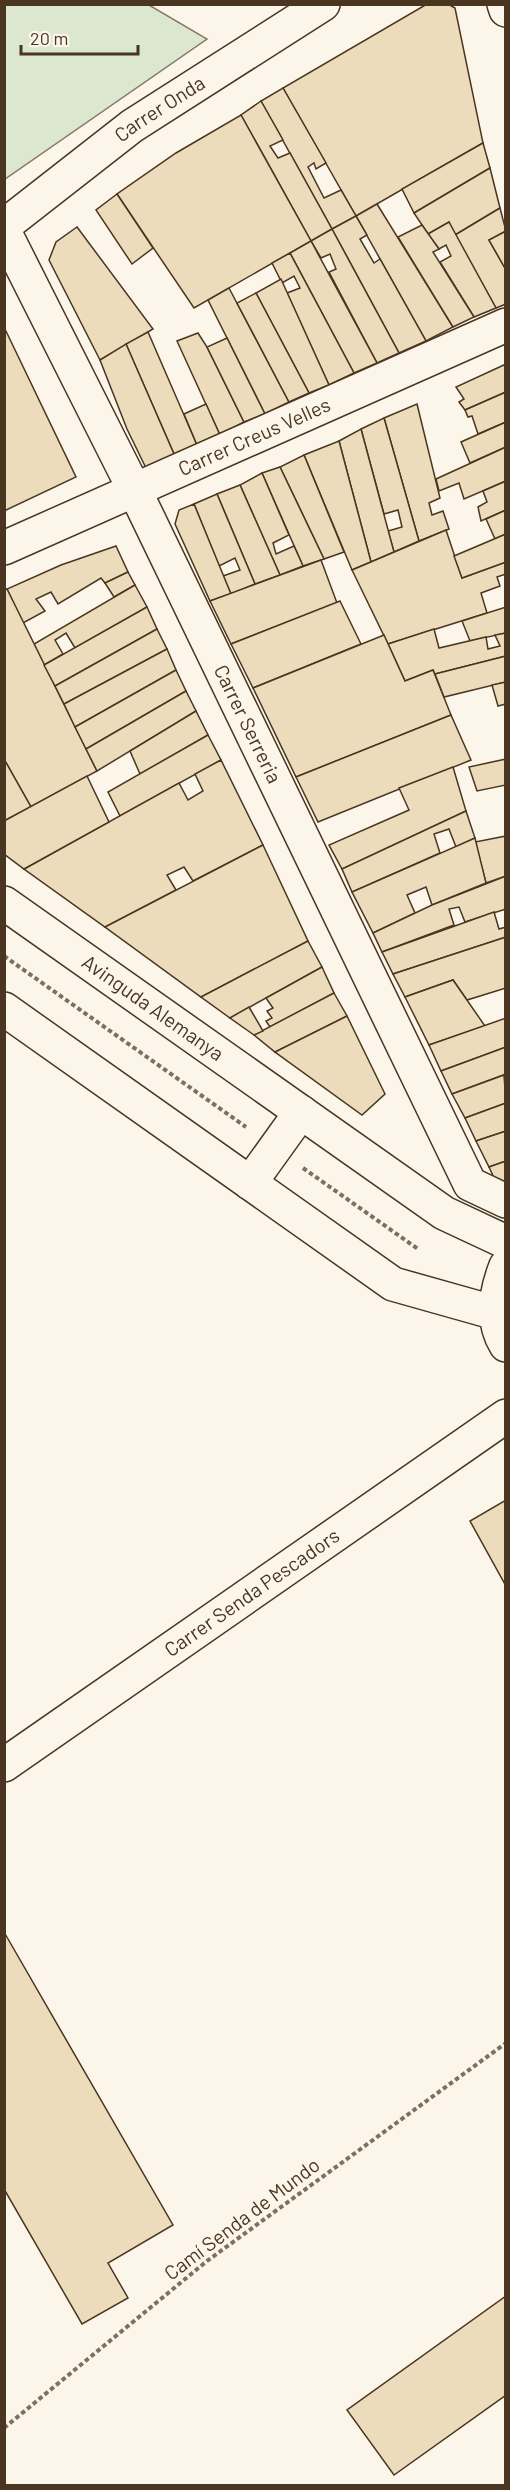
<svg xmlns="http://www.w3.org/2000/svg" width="510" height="2490" font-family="Barlow,sans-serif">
	<rect width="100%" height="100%" fill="#fbf6e9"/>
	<path fill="#dce7d0" stroke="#887966" stroke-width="1.5" d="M5 4 149 5 207 39 5 179Z"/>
	<g fill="#ecdcbc" stroke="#4a3520" stroke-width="1.5">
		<path d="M427 4H448L455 8 483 143 356 216 283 88Z"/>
		<path d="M283 88 326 163 316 169 314 163 308 167 324 198 341 190 356 216 332 229 261 101Z"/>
		<path d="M261 101 283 140 270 146 278 158 290 153 332 229 311 241 241 115Z"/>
		<path d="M241 115 311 241 194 308 117 194 176 153Z"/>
		<path d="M483 143 490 168 414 213 402 189Z"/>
		<path d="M490 168 500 208 455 235 449 222 428 234 414 213Z"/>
		<path d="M117 194 153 248 132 264 96 210Z"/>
		<path d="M377 204 453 327 426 341 356 216Z"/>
		<path d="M500 208 506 231 489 240 506 270V304L496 308 455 235Z"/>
		<path d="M356 216 367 235 360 239 374 263 380 259 426 341 399 353 332 229Z"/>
		<path d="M449 222 496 308 474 317 440 262 451 256 446 245 439 249 428 234Z"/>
		<path d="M422 225 439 249 433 252 474 317 453 327 398 237Z"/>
		<path d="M77 227 153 329 100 360 49 260 56 242Z"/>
		<path d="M332 229 399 353 377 363 329 272 336 269 330 254 321 258 311 241Z"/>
		<path d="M506 231V270L489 240Z"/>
		<path d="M311 241 377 363 354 373 290 253Z"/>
		<path d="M290 253 354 373 329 385 287 293 300 288 294 276 282 283 272 263Z"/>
		<path d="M281 279 329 385 309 393 256 293Z"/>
		<path d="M229 288 289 402 265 414 208 300Z"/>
		<path d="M256 293 309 393 289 402 237 303Z"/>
		<path d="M4 327 76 477 4 511Z"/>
		<path d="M148 332 197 445 174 454 126 344Z"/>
		<path d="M198 333 207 347 244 422 220 435 177 341Z"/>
		<path d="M227 338 265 414 244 422 207 347Z"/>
		<path d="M126 344 174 454 146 468 127 429 100 360Z"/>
		<path d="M506 364V392L465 410 459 402 464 399 456 387Z"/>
		<path d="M506 392V422L478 434 472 416 468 417 465 410Z"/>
		<path d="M206 404 220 435 197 445 184 414Z"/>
		<path d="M417 404 440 498 429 503 432 515 443 511 449 529 419 541 384 418Z"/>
		<path d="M384 418 419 541 394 552 388 531 402 527 398 510 384 514 361 429Z"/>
		<path d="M506 422V447L470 463 461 442Z"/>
		<path d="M361 429 394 552 371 562 339 441Z"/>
		<path d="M339 441 371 562 352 570 304 455Z"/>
		<path d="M506 447V481L464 499 459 483 439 491 436 479Z"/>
		<path d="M304 455 344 552 324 559 280 467Z"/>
		<path d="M280 467 324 559 303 566 262 473Z"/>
		<path d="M262 473 289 535 273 543 276 554 294 546 303 566 280 575 240 485Z"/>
		<path d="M506 481V510L481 521 478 507 487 502 483 491Z"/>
		<path d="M240 485 280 575 255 584 217 494Z"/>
		<path d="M217 494 255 584 231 594 223 576 240 570 235 558 219 566 194 504Z"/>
		<path d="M194 504 231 594 210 601 175 524 179 510Z"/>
		<path d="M506 510V534L495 539 486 519Z"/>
		<path d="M446 530 462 578 506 562V574L497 577 500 586 481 593 487 613 388 644 352 570Z"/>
		<path d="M506 534V562L462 578 454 556Z"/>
		<path d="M116 546 128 572 105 583 101 578 58 604 51 592 36 599 45 611 23 623 7 589 61 565Z"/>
		<path d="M321 560 337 603 231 644 210 601Z"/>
		<path d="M128 572 135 585 114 597 105 583Z"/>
		<path d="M135 585 147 607 75 648 66 633 55 640 63 654 44 665 34 644Z"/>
		<path d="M7 589 97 771 31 807 4 759V590Z"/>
		<path d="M340 601 361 644 253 688 231 644Z"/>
		<path d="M147 607 157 629 55 686 44 665Z"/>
		<path d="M506 607V633L470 641 462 621Z"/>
		<path d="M157 629 167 649 64 704 55 686Z"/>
		<path d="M434 629 439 648 486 637 488 649 500 646 495 635 506 633V656L435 674 433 670 405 681 388 644Z"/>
		<path d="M384 635 405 681 433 670 451 715 296 777 253 688Z"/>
		<path d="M167 649 176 670 75 727 64 704Z"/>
		<path d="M506 656V682L444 697 435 674Z"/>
		<path d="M176 670 186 691 86 749 75 727Z"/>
		<path d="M506 682V704L498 706 492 685Z"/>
		<path d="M186 691 196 711 97 771 86 749Z"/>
		<path d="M196 711 208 735 140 774 130 751Z"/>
		<path d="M451 715 471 760 318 822 296 777Z"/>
		<path d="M208 735 221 760 120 816 108 792Z"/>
		<path d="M4 759 31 807 4 821Z"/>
		<path d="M506 759V785L477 791 469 767Z"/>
		<path d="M221 760 263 845 193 881 184 867 167 875 176 890 105 927 24 869 179 783 188 800 203 791 195 774Z"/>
		<path d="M453 767 466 811 342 869 329 845 409 810 399 788Z"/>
		<path d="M87 776 109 822 24 869 4 854V821Z"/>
		<path d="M466 811 475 838 456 847 449 829 434 834 440 853 352 892 342 869Z"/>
		<path d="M506 836V876L486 883 475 842Z"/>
		<path d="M475 838 486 883 432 905 426 887 407 895 415 913 373 933 352 892Z"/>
		<path d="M263 845 308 941 201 997 105 927Z"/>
		<path d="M506 876V909L465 922 459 907 449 909 454 925 382 952 373 933 432 905Z"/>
		<path d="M494 912 499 929 506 927V937L393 974 382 952Z"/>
		<path d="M506 937V988L467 1000 453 980 405 997 393 974Z"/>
		<path d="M308 941 322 967 230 1018 201 997Z"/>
		<path d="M322 967 334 993 270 1027 266 1021 272 1018 267 1011 273 1008 266 998Z"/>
		<path d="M453 980 485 1026 429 1045 405 997Z"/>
		<path d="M334 993 347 1016 275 1052 254 1035Z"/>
		<path d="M249 1007 263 1031 254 1035 230 1018Z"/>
		<path d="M347 1016 385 1094 362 1115 275 1052Z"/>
		<path d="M506 1018V1047L441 1071 429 1045Z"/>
		<path d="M506 1047V1074L452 1094 441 1071Z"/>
		<path d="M504 1075 506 1103 465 1118 452 1094Z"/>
		<path d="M506 1103V1131L476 1141 465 1118Z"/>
		<path d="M506 1131V1161L489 1167 476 1141Z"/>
		<path d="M506 1161V1182L495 1180 489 1167Z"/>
		<path d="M506 1500V1586L470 1521Z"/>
		<path d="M4 1932 173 2225 108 2263 128 2298 82 2324 4 2189Z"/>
		<path d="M506 2296V2395L394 2475 347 2410Z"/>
	</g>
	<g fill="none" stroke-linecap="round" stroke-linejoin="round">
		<g stroke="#4a3520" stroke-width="36">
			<g id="minor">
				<path d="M504 4 506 10"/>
				<path id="s1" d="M4 226 132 126 323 4"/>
				<path id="s2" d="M4 231 134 489 470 1184 506 1201"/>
				<path id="s3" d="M4 548 506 325"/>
				<path d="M250 1183 301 1112"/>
				<path id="s4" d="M4 1765 506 1416"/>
			</g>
		</g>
		<g stroke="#4a3520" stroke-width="36">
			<g id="major">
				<path id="s5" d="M4 903 444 1213 506 1242"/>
				<path d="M4 1009 393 1284 496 1313"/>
				<path d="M506 1266C496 1291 491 1321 506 1345"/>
			</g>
		</g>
		<g stroke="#7f6f5c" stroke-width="4" stroke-dasharray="4.5 3" stroke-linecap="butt">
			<path d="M4 956 246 1127"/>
			<path d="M303 1168 418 1249"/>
			<path d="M4 2428 207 2261 506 2043"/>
		</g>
		<use href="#minor" stroke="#fbf6e9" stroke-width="33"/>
		<use href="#major" stroke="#fbf6e9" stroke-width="33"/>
	</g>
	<g text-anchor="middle" stroke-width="4.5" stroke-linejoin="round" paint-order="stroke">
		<g font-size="20" fill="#4a3520" stroke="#fbf6e9">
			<text dy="7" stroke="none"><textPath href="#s1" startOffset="195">Carrer Onda</textPath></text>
			<text dy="7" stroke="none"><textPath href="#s3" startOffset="274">Carrer Creus Velles</textPath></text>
			<text dy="7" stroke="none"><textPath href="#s2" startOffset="550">Carrer Serreria</textPath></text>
			<text dy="7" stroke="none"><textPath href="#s5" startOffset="182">Avinguda Alemanya</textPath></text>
			<text dy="7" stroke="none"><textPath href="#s4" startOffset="302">Carrer Senda Pescadors</textPath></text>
			<text transform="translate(242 2219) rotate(-37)" y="7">Camí Senda de Mundo</text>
		</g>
	</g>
	<rect width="510" height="2490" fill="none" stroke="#4a3520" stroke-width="12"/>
	<path d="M21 45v9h117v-9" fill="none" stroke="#4a3520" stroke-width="3"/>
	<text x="30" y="45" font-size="18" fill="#4a3520" stroke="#fbf6e9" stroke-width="4.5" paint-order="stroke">20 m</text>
</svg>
